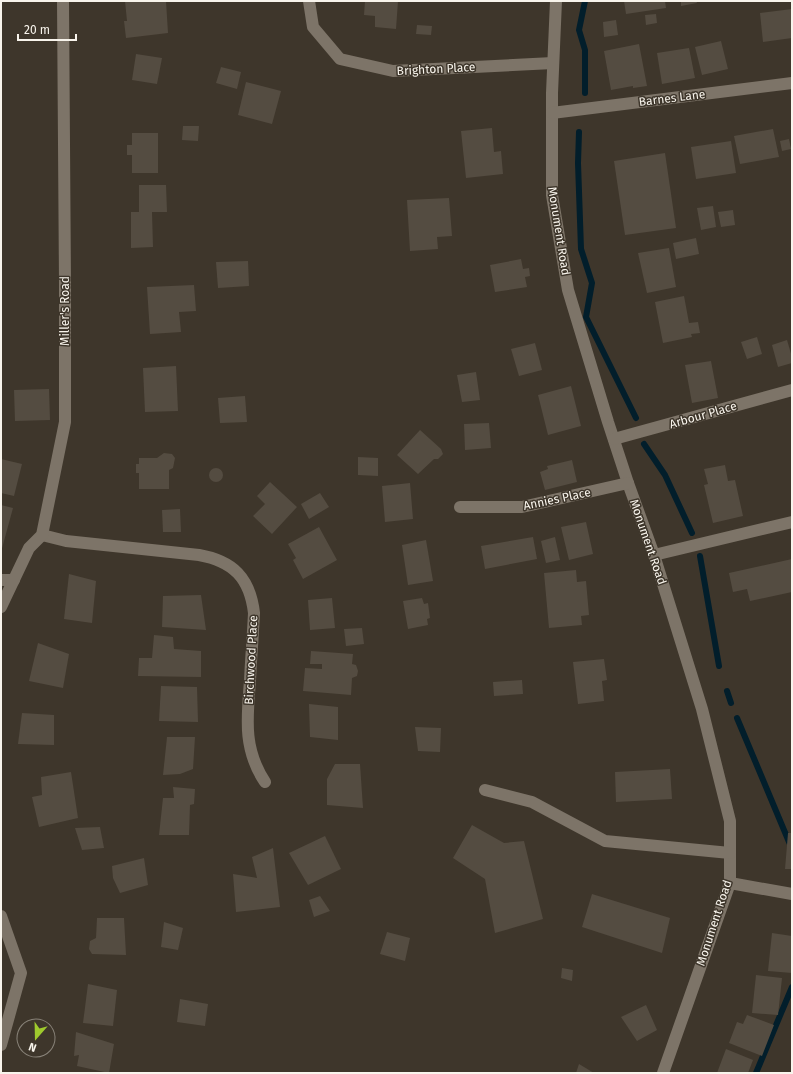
<svg xmlns="http://www.w3.org/2000/svg" width="793" height="1074" font-family="'Fira Sans',sans-serif">
	<rect width="100%" height="100%" fill="#3e362b"/>
	<g fill="none" stroke-linecap="round" stroke-linejoin="round">
		<g stroke="#021e2b" stroke-width="6">
			<path d="M585 93V50L579 30 585 1"/>
			<path d="M579 132 578 163 581 249 592 283 586 317 636 418"/>
			<path d="M644 444 665 475 692 533"/>
			<path d="M700 556 719 666"/>
			<path d="M727 691 731 703"/>
			<path d="M737 718 792 849"/>
			<path d="M756 1073 792 987"/>
		</g>
	</g>
	<g fill="#544c41">
		<path d="M125 1H166L168 33 126 38 124 21H127Z"/>
		<path d="M365 1H398L396 29 375 27V16L364 15Z"/>
		<path d="M624 1H665L666 8 626 14Z"/>
		<path d="M681 1H696L697 3 681 6Z"/>
		<path d="M792 9V38L763 42 760 13Z"/>
		<path d="M656 14 657 23 646 25 645 15Z"/>
		<path d="M616 20 618 35 604 37 603 22Z"/>
		<path d="M417 25 432 26 431 35 416 34Z"/>
		<path d="M721 41 728 69 702 75 695 47Z"/>
		<path d="M639 44 647 86 633 88V86L611 90 604 51Z"/>
		<path d="M689 48 695 78 662 84 657 53Z"/>
		<path d="M136 54 162 58 157 84 132 80Z"/>
		<path d="M221 67 241 72 237 89 216 83Z"/>
		<path d="M246 82 281 91 272 124 238 115Z"/>
		<path d="M183 126H199L198 141 182 140Z"/>
		<path d="M492 128 494 152 501 151 503 174 466 178 461 131Z"/>
		<path d="M773 129 779 157 740 164 734 136Z"/>
		<path d="M132 133H158V173H132V155H127V145H132Z"/>
		<path d="M789 139 791 149 782 151 780 141Z"/>
		<path d="M731 141 736 173 696 179 691 147Z"/>
		<path d="M665 153 676 228 625 235 614 161Z"/>
		<path d="M139 185H166L167 212H152L153 247 131 248V212H139Z"/>
		<path d="M449 198 452 236 437 237 438 249 410 251 407 200Z"/>
		<path d="M713 206 716 227 701 230 697 208Z"/>
		<path d="M733 210 735 225 721 227 718 212Z"/>
		<path d="M696 238 699 254 676 259 673 243Z"/>
		<path d="M669 248 676 287 647 293 638 253Z"/>
		<path d="M521 259 523 269 529 268 530 276 525 277 527 287 495 292 490 265Z"/>
		<path d="M248 261 249 286 218 288 216 262Z"/>
		<path d="M194 285 196 311 179 312 181 332 150 334 147 287Z"/>
		<path d="M684 296 689 323 698 322 700 333 691 334 692 337 663 343 655 302Z"/>
		<path d="M757 337 762 354 747 359 741 342Z"/>
		<path d="M787 340 792 357V363L778 367 772 345Z"/>
		<path d="M535 343 542 370 519 376 511 349Z"/>
		<path d="M711 361 718 398 692 403 685 365Z"/>
		<path d="M176 366 178 411 145 412 143 368Z"/>
		<path d="M476 372 480 400 462 402 457 375Z"/>
		<path d="M571 386 581 426 548 435 538 395Z"/>
		<path d="M49 389 50 420 15 421 14 390Z"/>
		<path d="M245 396 247 422 220 423 218 398Z"/>
		<path d="M489 423 491 448 465 450 464 424Z"/>
		<path d="M420 430 441 449 443 454 438 459H434L418 474 397 455Z"/>
		<path d="M164 453 172 454 175 458 173 468 169 470V489H139V473H136V464H139V458H157Z"/>
		<path d="M358 457 378 458V476L358 475Z"/>
		<path d="M1 459 22 464 14 496 1 493Z"/>
		<path d="M572 460 577 482 545 490 540 472 548 469 547 466Z"/>
		<path d="M725 465 728 481 735 480 743 516 713 523 704 485 708 484 704 469Z"/>
		<circle cx="216" cy="475" r="7"/>
		<path d="M270 482 297 507 272 534 253 516 265 504 257 496Z"/>
		<path d="M410 483 413 519 385 522 382 486Z"/>
		<path d="M320 493 329 507 309 519 301 504Z"/>
		<path d="M1 505 13 508 1 552Z"/>
		<path d="M180 509 181 532H163L162 510Z"/>
		<path d="M586 522 593 554 569 560 561 527Z"/>
		<path d="M319 527 337 560 303 579 293 560 296 558 288 544Z"/>
		<path d="M533 537 537 559 485 569 481 546Z"/>
		<path d="M555 537 560 560 546 563 541 541Z"/>
		<path d="M426 540 433 581 408 585 402 545Z"/>
		<path d="M792 559V592L750 601 747 589 733 592 729 573Z"/>
		<path d="M576 570 577 582 586 581 589 615 581 616 582 625 549 628 544 573Z"/>
		<path d="M69 574 96 581 92 623 64 619Z"/>
		<path d="M201 595 206 630 162 627 163 596Z"/>
		<path d="M332 598 335 628 310 630 308 600Z"/>
		<path d="M422 598 424 604 428 603 430 618 427 619 428 625 408 629 403 601Z"/>
		<path d="M362 628 364 644 346 646 344 629Z"/>
		<path d="M154 635 173 637 174 649 201 651V677L138 676 139 658H152Z"/>
		<path d="M38 643 69 654 63 688 29 681Z"/>
		<path d="M311 651 353 654 352 664 356 665 358 671 357 676 352 678 351 695 303 691 305 668 322 669V664H310Z"/>
		<path d="M604 659 607 680 602 681 604 701 578 704 573 662Z"/>
		<path d="M522 680 523 694 494 696 493 682Z"/>
		<path d="M161 686 197 687 198 722 159 721Z"/>
		<path d="M309 704 338 707V740L310 737Z"/>
		<path d="M22 713 54 715V745L18 744Z"/>
		<path d="M415 727 441 728 440 752 418 751Z"/>
		<path d="M167 737H195L193 769 180 774 163 775Z"/>
		<path d="M335 764H360L363 808 327 805V779Z"/>
		<path d="M670 769 672 799 616 802 615 772Z"/>
		<path d="M71 772 78 818 39 827 32 797 42 795 41 777Z"/>
		<path d="M173 787 195 789 194 804 190 805 189 835H159L163 798H174Z"/>
		<path d="M472 825 504 843 524 841 543 919 495 933 485 879 453 858Z"/>
		<path d="M100 827 104 848 82 850 75 828Z"/>
		<path d="M788 833H792V869H785Z"/>
		<path d="M325 836 341 869 308 885 289 853Z"/>
		<path d="M273 848 280 907 236 912 233 874 257 878 252 857Z"/>
		<path d="M144 858 148 885 120 893 113 878 112 866Z"/>
		<path d="M592 894 670 918 662 953 582 927Z"/>
		<path d="M320 896 330 911 314 917 309 900Z"/>
		<path d="M97 918H124L126 955 92 954 89 949 90 941 96 938Z"/>
		<path d="M164 922 183 928 178 950 161 947Z"/>
		<path d="M387 932 410 938 405 961 380 954Z"/>
		<path d="M772 933 792 936V973L768 971Z"/>
		<path d="M562 968 573 970 572 981 561 978Z"/>
		<path d="M756 975 782 978 778 1015 752 1013Z"/>
		<path d="M88 984 117 990 113 1026 83 1023Z"/>
		<path d="M180 999 208 1004 205 1026 177 1022Z"/>
		<path d="M646 1005 657 1030 637 1041 621 1017Z"/>
		<path d="M747 1015 774 1025 762 1056 729 1043 737 1022 743 1024Z"/>
		<path d="M76 1032 114 1044 109 1073 77 1066 79 1055 74 1056Z"/>
		<path d="M726 1049 753 1060 748 1073H717Z"/>
		<path d="M579 1064 594 1073H576Z"/>
	</g>
	<g fill="none" stroke-linecap="round" stroke-linejoin="round">
		<g stroke="#7d7468" stroke-width="12">
			<path d="M309 1 313 27 340 59 393 71 553 63"/>
			<path d="M556 1 552 93V195L568 290 608 422 628 483 654 555 702 709 730 821V883L663 1073"/>
			<path d="M552 113 792 83"/>
			<path d="M614 439 792 390"/>
			<path d="M460 507H522L628 483"/>
			<path d="M42 535 66 541 199 555C233 561 250 578 254 613 253 635 251 658 250 681 247 718 243 749 265 782"/>
			<path d="M654 555 792 522"/>
			<path d="M1 580H14"/>
			<path d="M1 607 29 548 42 535 65 422V285L63 1"/>
			<path d="M485 790 532 802 605 841 730 853"/>
			<path d="M730 883 792 894"/>
			<path d="M1 916 21 973 1 1045"/>
		</g>
	</g>
	<g text-anchor="middle" stroke-width="3" stroke-linejoin="round" paint-order="stroke">
		<g font-size="12" fill="#f8f4ec" stroke="#3e362b">
			<text transform="translate(436 69) rotate(-3)" y="4">Brighton Place</text>
			<text transform="translate(672 98) rotate(-7)" y="4">Barnes Lane</text>
			<text transform="translate(559 231) rotate(81)" y="4">Monument Road</text>
			<text transform="translate(65 311) rotate(-90)" y="4">Miller's Road</text>
			<text transform="translate(703 415) rotate(-16)" y="4">Arbour Place</text>
			<text transform="translate(557 499) rotate(-12)" y="4">Annies Place</text>
			<text transform="translate(648 542) rotate(71)" y="4">Monument Road</text>
			<text transform="translate(251 660) rotate(-87)" y="4">Birchwood Place</text>
			<text transform="translate(714 923) rotate(-72)" y="4">Monument Road</text>
		</g>
	</g>
	<rect width="793" height="1074" fill="none" stroke="#f8f4ec" stroke-width="4"/>
	<g transform="translate(36 1038) rotate(200)"><circle r="19" fill="#3e362b" stroke="#888278"/>
	<path d="M0-3L7 15L0 10L-7 15Z" fill="#9fca2d"/>
	<text y="-6" font-size="11" font-weight="bold" text-anchor="middle" fill="#f8f4ec">N</text>
	</g>
	<path d="M18 34v6h58v-6" fill="none" stroke="#f8f4ec" stroke-width="2"/>
	<text x="24" y="34" font-size="12" fill="#f8f4ec" stroke="#3e362b" stroke-width="3" paint-order="stroke">20 m</text>
</svg>
